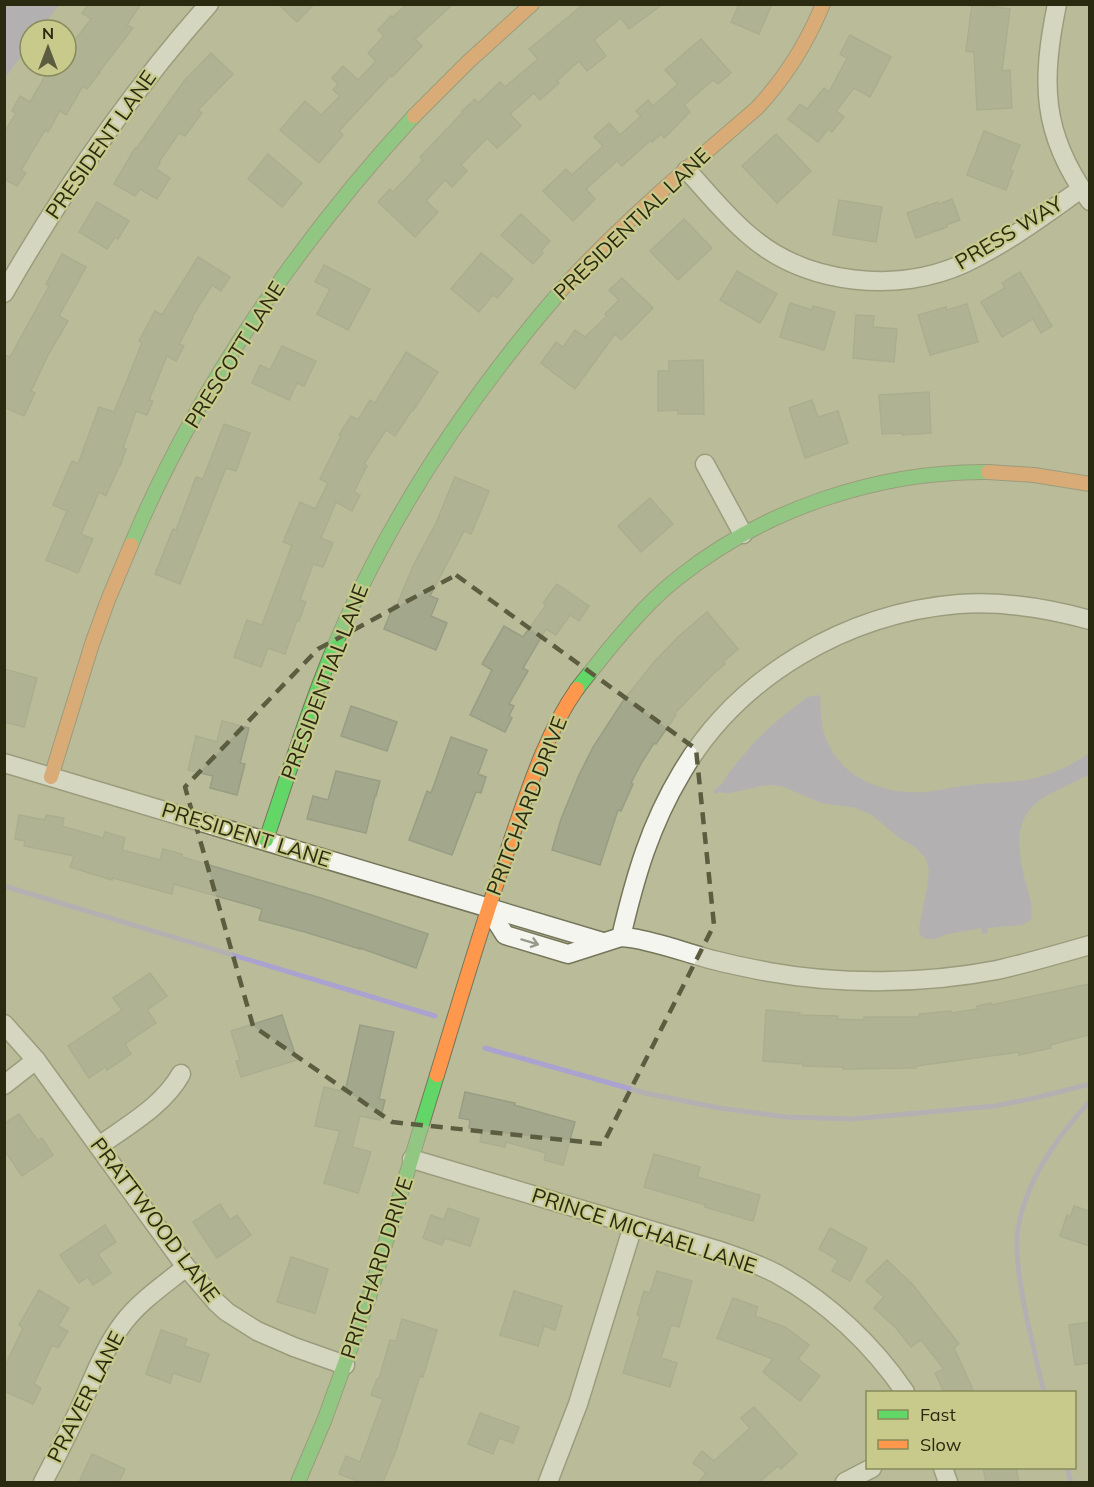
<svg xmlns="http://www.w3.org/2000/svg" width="1094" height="1487" font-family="Mulish,sans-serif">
	<rect width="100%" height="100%" fill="#babc99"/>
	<g fill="#aba3cf">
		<path d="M5 4 59 5 40 30H30V44L5 78Z"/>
		<path d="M819 695C822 701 820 707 821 713 821 731 829 750 841 763 862 786 896 794 926 792 941 790 956 786 971 785 986 783 1002 783 1017 781 1042 779 1069 768 1089 753V775C1078 780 1067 785 1056 791 1051 794 1045 796 1040 800 1013 819 1018 851 1025 880 1028 893 1034 906 1031 920L1022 925 987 928 988 933 982 934 981 928 948 934 935 939H925L920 935 919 928 927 887 929 871 926 859 916 848 898 837 872 815 856 808 821 803 784 787 773 785 761 786 730 793H723L720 792 715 794 714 790 721 785 730 771 757 739 778 720 807 697Z"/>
	</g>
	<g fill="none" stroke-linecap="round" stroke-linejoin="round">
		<g stroke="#aba3cf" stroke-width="5">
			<path d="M4 886 435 1016"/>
			<path d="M485 1048 645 1093 719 1108 786 1117 852 1119 995 1106 1035 1098 1090 1084"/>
			<path d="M1044 1392C1038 1369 1033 1344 1027 1320 1022 1293 1016 1266 1017 1238 1021 1187 1056 1138 1090 1101"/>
			<path d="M1067 1468 1071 1482"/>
		</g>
	</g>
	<g fill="#a3a88d" stroke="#989e84" stroke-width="1.5">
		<path d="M89 4H141L127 25 133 28 99 72H100L87 89 83 86 66 115 60 111 48 132 45 130 21 170 26 173 17 186 4 179V133L16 113 12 111 20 96 30 102 51 66H66V52L91 19 82 13Z"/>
		<path d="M278 4H314L297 22Z"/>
		<path d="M407 4H453L415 39 422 46 392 77 391 75 339 131 343 135 319 163 280 130 305 101 321 115 340 96 333 90 338 84 332 78 343 66 358 80 376 61 368 53 384 36 378 30 391 16 393 17Z"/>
		<path d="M584 4H663L629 29 621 18 594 40 606 56 587 71 579 61 557 81 559 83 540 100 534 93 510 114 521 126 497 148 487 138 461 165 467 171 452 187 445 180 426 201 438 212 415 237 378 202 390 189 393 192 423 160 420 157 463 112 462 111 475 99 478 103 500 82 505 87 538 59 529 49Z"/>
		<path d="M739 4H772L759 34 731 22Z"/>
		<path d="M972 4 1010 9 1002 71 1010 70 1012 108 977 110 974 52 966 51Z"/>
		<path d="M850 35 891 57 870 97 854 88 836 111 844 117 832 132 828 129 818 142 788 119 800 104 807 109 824 88 829 92 847 58 840 54Z"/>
		<path d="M701 39 731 73 718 84 713 80 684 105 690 112 664 138 661 134 652 142 651 140 622 166 617 161 586 189 595 199 573 221 543 191 566 169 572 175 603 146 594 137 609 123 620 135 641 116 636 111 648 100 653 106 678 84 665 70Z"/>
		<path d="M211 53 233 74 198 110 202 113 185 136 179 133 159 162 160 163 156 169 170 178 157 199 140 189 135 196 114 184 135 148 136 149 184 81Z"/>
		<path d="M984 131 1020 145 1010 170 1013 171 1006 190 967 175Z"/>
		<path d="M776 134 811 171 777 203 742 166Z"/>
		<path d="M268 154 302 183 282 207 248 179Z"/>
		<path d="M952 199 960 220 946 225 947 227 916 238 907 213 938 202 939 204Z"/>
		<path d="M839 200 882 207 876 242 833 235Z"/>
		<path d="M97 202 129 221 118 239 115 237 107 249 79 232Z"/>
		<path d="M521 214 550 241 541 251 543 253 533 264 501 235Z"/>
		<path d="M684 219 712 248 678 280 650 251Z"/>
		<path d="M481 253 513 279 497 298 493 295 479 312 451 289Z"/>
		<path d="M62 254 86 267 59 316 68 321 49 353 31 391 35 393 24 416 4 407V355L10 357 49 286 46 284Z"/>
		<path d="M198 257 230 277 221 291 212 285 192 317 193 318 179 344 184 346 176 361 167 356 149 400 153 401 147 415 136 411 123 448 126 449 120 466H119L106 496 99 492 81 534 93 539 78 573 46 560 67 511 53 505 72 461 78 464 99 407 114 412 142 343 139 341 155 311 162 315Z"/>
		<path d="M324 265 370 289 348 330 317 314 330 289 315 282Z"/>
		<path d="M737 271 777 294 760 323 720 300Z"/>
		<path d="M1020 272 1052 326 1041 333 1033 319 1002 337 981 302 1005 288 1002 283Z"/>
		<path d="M622 278 653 308 621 340 615 334 575 389 541 363 556 342 563 347 575 330 585 337 607 316 605 314 619 300 609 290Z"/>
		<path d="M790 303 812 310 813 306 835 312 824 350 780 337Z"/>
		<path d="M967 304 978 342 930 355 918 315 946 307 947 310Z"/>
		<path d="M856 315 874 316 873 327 897 329 894 362 853 358Z"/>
		<path d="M282 346 316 361 304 386 297 383 289 400 252 383 260 365 270 370Z"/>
		<path d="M406 352 438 372 413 411 412 410 395 436 386 430 364 464 367 466 354 492 360 495 352 511 336 502 321 538 333 543 323 567 313 564 300 600 306 602 299 621 297 620 285 654 268 648 261 667 234 657 247 620 262 625 292 545 283 542 300 502 315 509 328 483 320 479 341 436 339 435 351 416 358 420 370 400 375 403Z"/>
		<path d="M703 360 704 414H678V410L658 411V371H669V361Z"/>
		<path d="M929 392 931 433 902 435V433L882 434 879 395Z"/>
		<path d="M812 400 818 417 838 411 848 443 805 458 789 408Z"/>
		<path d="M224 424 250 433 236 471 226 468 180 584 155 574 173 529 176 530 196 477 203 479Z"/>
		<path d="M455 477 489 491 471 534 464 531 430 596 438 599 431 616 447 623 436 650 384 629 394 604 397 605 413 566 436 523Z"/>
		<path d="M650 498 673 524 641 552 618 526Z"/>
		<path d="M557 584 589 606 579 621 570 615 556 635 546 629 523 668 528 671 509 704 514 706 509 716 512 718 505 732 470 715 492 670 482 664 504 626 523 637 546 605 543 603Z"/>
		<path d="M707 612 738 649 723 662 725 664 712 675 674 714 676 715 656 744 654 743 642 762 631 783 633 784 621 811 618 810 600 865 552 850 561 819 579 775 593 747 623 701 654 662 679 636Z"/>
		<path d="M4 669 37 678 24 727 4 722Z"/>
		<path d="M351 706 397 722 387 751 341 736Z"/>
		<path d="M222 721 249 728 240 763 245 764 237 795 210 788 213 776 188 770 196 736 217 742Z"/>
		<path d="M451 737 487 750 478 774 486 777 481 793 476 792 452 855 409 840 427 791 431 793Z"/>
		<path d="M336 771 380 781 376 796H375L366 833 307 819 313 796 328 800Z"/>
		<path d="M19 815 45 820 46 815 64 818 62 826 103 838 105 832 125 838 122 850 160 860 163 849 182 854V857L321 898 428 934 416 968 360 948V949L305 932 259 920 262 909 174 884 172 894 113 878 112 880 70 867 74 856 24 846 25 841 15 839Z"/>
		<path d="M150 973 167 996 147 1010 156 1023 125 1044 131 1054 107 1070 105 1067 89 1078 68 1046 122 1010 113 998Z"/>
		<path d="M1089 984V1035L1050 1045 1051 1048 1019 1055V1052L916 1066V1068L843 1069V1067L803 1066V1064L763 1061 766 1010 800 1013 799 1015 838 1016 837 1019 864 1020V1017H919V1014L951 1011V1013L978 1009 977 1006 991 1003V1005Z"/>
		<path d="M282 1015 297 1060 241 1077 236 1061 240 1060 231 1031Z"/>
		<path d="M360 1025 394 1032 379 1099 385 1100 380 1120 360 1116 352 1147 371 1152 358 1193 324 1183 340 1131 315 1126 324 1087 345 1092Z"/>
		<path d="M465 1092 515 1103 514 1105 575 1122 563 1165 544 1160 546 1153 506 1142 505 1147 480 1142 482 1131 469 1128 470 1120 459 1118Z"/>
		<path d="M19 1114 38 1141 42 1138 53 1155 22 1176 4 1150V1124Z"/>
		<path d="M654 1154 700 1167 697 1177 760 1195 753 1221 705 1207 706 1205 644 1187Z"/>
		<path d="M220 1204 230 1220 237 1215 251 1235 217 1258 193 1222Z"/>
		<path d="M1074 1206 1089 1211V1246L1060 1236 1067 1215 1070 1217Z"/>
		<path d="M448 1208 479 1219 470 1246 445 1238 442 1245 423 1238 431 1215 444 1220Z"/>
		<path d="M105 1225 116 1242 98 1254 111 1273 93 1285 88 1277 79 1283 60 1255Z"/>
		<path d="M830 1228 867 1248 850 1281 832 1271 838 1260 819 1249Z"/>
		<path d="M291 1257 328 1269 315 1313 277 1302Z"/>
		<path d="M887 1260 913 1285 959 1344 954 1348 974 1392H944L935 1373 944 1369 921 1340 911 1347 896 1328 874 1308 884 1297 866 1281Z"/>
		<path d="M657 1271 692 1281 679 1327 671 1325 661 1358 677 1363 670 1387 623 1373 640 1316 637 1315 644 1291 650 1293Z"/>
		<path d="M39 1290 69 1308 58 1326 68 1331 58 1348 52 1345 34 1384 41 1388 33 1404 4 1391V1368L23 1328 19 1325Z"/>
		<path d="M514 1291 562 1306 555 1330 544 1326 538 1346 500 1335Z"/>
		<path d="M733 1298 758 1307 755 1316 785 1327 809 1345 798 1359 820 1376 800 1401 763 1372 773 1359 717 1338Z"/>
		<path d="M402 1319 437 1330 423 1377 420 1376 395 1453 383 1482H360L339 1474 346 1456 360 1462 383 1399 371 1395 377 1379H379L390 1340 396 1341Z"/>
		<path d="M1089 1322V1363L1075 1365 1069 1325Z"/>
		<path d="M161 1330 187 1339 184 1346 209 1354 200 1382 173 1373 170 1383 146 1374Z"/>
		<path d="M754 1407 797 1454 781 1469 778 1466 759 1482H699L706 1473 693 1463 702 1451 714 1461 750 1428 741 1418Z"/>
		<path d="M480 1413 519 1427 513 1443 499 1438 493 1454 468 1444Z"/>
		<path d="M92 1454 125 1469 119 1482H79Z"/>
		<path d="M983 1467H1016L1019 1482H986Z"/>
	</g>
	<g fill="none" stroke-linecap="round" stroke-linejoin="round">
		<g stroke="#75765a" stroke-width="21">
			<g id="street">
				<path d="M1057 4C1041 82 1041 134 1090 201"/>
				<path d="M687 170C707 192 727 217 750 236 807 285 898 294 965 263 1007 243 1044 215 1081 189"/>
				<path d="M4 293C63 190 130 93 209 4"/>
				<path d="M705 464 743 534"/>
				<path d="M4 763 603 942"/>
				<path d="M488 908 505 935 568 954 621 937 631 938C657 942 681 951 706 958 727 964 748 968 769 972 841 985 924 984 997 970 1028 963 1059 954 1090 945"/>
				<path d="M621 937C635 877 650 825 682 772 739 675 848 613 959 604 1003 601 1047 608 1090 620"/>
				<path d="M4 1024 36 1060 186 1267 216 1302 227 1312 257 1331 294 1347 345 1365"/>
				<path d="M4 1085 36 1060"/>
				<path d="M99 1146C128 1125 163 1106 181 1074"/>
				<path d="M412 1159 717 1250C738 1257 758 1264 777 1274 828 1302 873 1345 905 1392"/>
				<path d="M943 1468 948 1482"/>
				<path d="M43 1482C56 1458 68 1433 80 1408 93 1379 104 1348 124 1322 141 1300 164 1285 186 1267"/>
				<path d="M548 1482 578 1404 633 1226"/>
				<path d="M845 1482 872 1468"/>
			</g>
		</g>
		<g stroke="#75765a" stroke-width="16">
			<g id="fast">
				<path d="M131 545C197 388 299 241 414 116"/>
				<path d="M577 689C587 676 598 663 608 650 630 624 651 599 678 578 764 509 878 471 988 472"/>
				<path d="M266 840C291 767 313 693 345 622 400 499 475 390 563 288"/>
				<path d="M298 1482 324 1421 369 1297 437 1075"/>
			</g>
		</g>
		<g stroke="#75765a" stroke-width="16">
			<g id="slow">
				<path d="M414 116 468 62 532 4"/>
				<path d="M563 288C622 222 690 166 757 108 786 77 807 43 823 4"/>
				<path d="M988 472 1034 475 1090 484"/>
				<path d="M51 777 92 644 108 600 131 545"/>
				<path d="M437 1075C462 993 486 912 514 831 531 782 547 732 577 689"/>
			</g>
		</g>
		<use href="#street" stroke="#f5f5f0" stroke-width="18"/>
		<use href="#fast" stroke="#63d668" stroke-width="14"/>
		<use href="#slow" stroke="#ff974d" stroke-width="14"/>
	</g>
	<defs><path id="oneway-shaft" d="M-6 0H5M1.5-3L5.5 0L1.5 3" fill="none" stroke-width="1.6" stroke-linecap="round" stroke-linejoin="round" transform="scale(1.5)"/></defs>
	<use stroke="#999a8b" href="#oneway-shaft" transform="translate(530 942) rotate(17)"/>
	<path d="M0 0H1094V1487H0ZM456 575 696 749 714 925 603 1144 392 1122 253 1026 185 787 318 649Z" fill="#babc99" fill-opacity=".55" fill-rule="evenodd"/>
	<path fill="none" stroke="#5c5d40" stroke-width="4.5" stroke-dasharray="12 8" stroke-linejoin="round" d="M456 575 696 749 714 925 603 1144 392 1122 253 1026 185 787 318 649Z"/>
	<g text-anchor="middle" stroke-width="4.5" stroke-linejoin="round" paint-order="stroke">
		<g font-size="21" fill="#292a10" stroke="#c7ca8b">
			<text transform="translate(101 145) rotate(-55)" y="7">PRESIDENT LANE</text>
			<text transform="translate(632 224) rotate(-44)" y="7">PRESIDENTIAL LANE</text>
			<text transform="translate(1009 233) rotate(-31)" y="7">PRESS WAY</text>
			<text transform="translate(235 355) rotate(-58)" y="7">PRESCOTT LANE</text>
			<text transform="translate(325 682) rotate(-69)" y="7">PRESIDENTIAL LANE</text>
			<text transform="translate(527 806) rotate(-69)" y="7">PRITCHARD DRIVE</text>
			<text transform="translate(246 835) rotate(17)" y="7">PRESIDENT LANE</text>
			<text transform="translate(155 1220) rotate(53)" y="7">PRATTWOOD LANE</text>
			<text transform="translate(644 1231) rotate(18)" y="7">PRINCE MICHAEL LANE</text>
			<text transform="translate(377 1268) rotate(-72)" y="7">PRITCHARD DRIVE</text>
			<text transform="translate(86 1397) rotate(-63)" y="7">PRAVER LANE</text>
		</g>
	</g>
	<rect width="1094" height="1487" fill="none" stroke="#292a10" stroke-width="12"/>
	<rect x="866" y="1391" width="210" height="78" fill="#c7ca8b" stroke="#888a5a" stroke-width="1.5"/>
	<rect x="878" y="1410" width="30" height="9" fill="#63d668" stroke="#888a5a" stroke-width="1.5"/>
	<text x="920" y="1421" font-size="18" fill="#292a10">Fast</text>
	<rect x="878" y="1440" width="30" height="9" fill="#ff974d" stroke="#888a5a" stroke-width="1.5"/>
	<text x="920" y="1451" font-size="18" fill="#292a10">Slow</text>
	<g transform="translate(48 48)"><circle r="28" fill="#c7ca8b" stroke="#888a5a" stroke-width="1.5"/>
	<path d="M0-4.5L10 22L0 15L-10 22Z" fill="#5c5d40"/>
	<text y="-9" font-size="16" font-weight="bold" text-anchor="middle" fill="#292a10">N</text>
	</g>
</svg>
